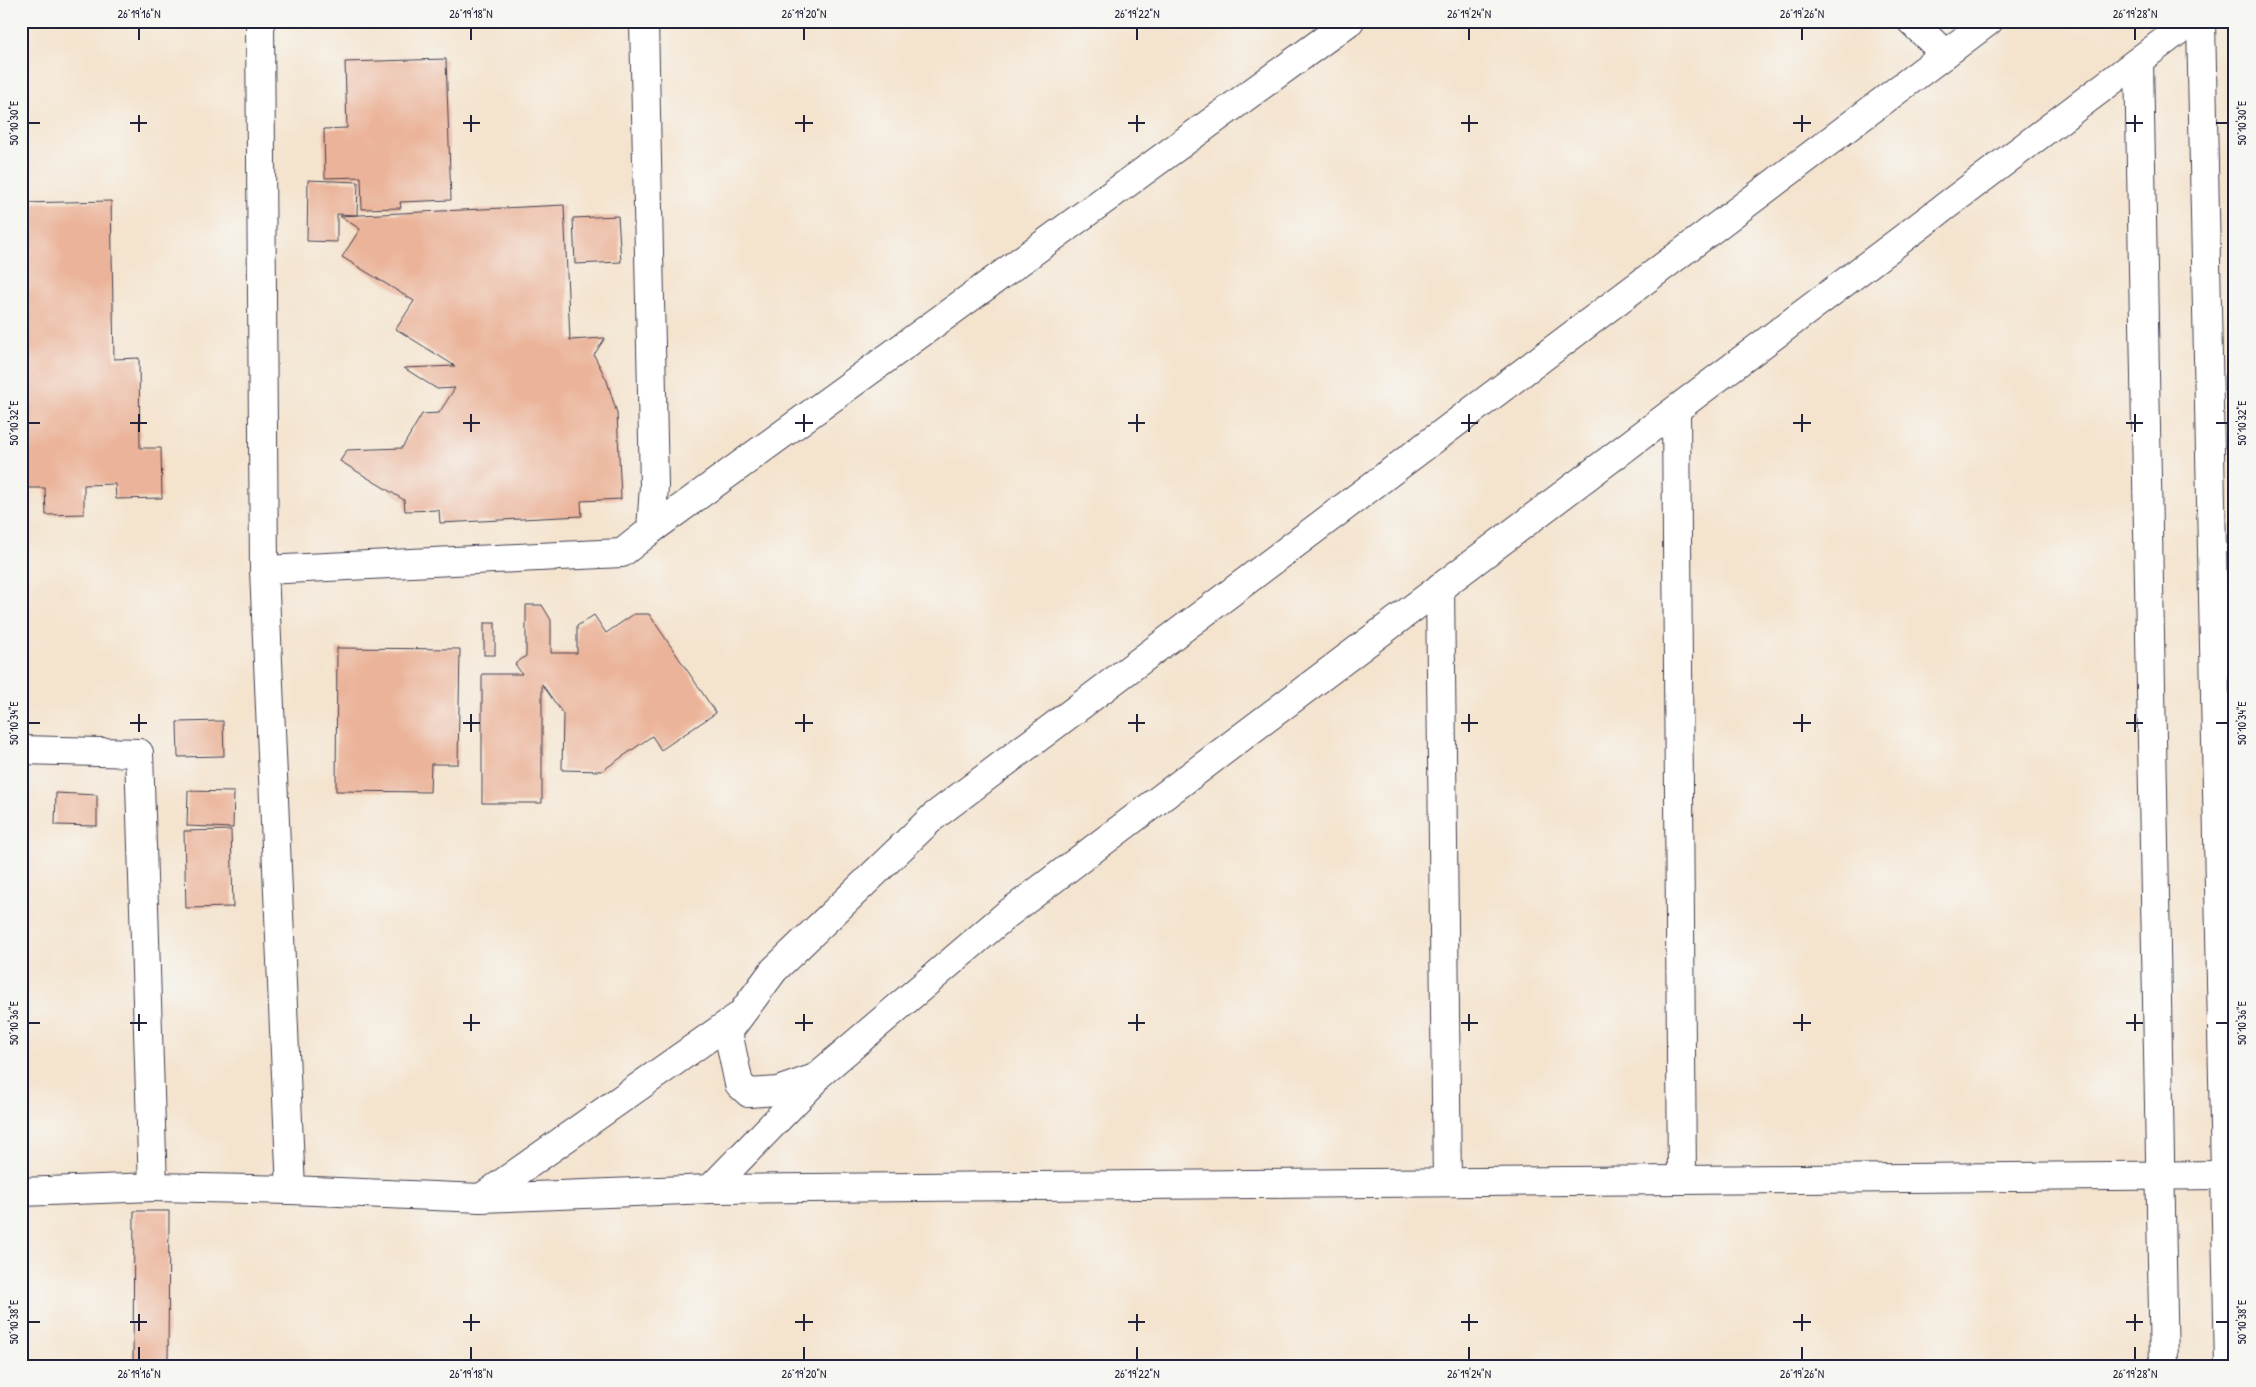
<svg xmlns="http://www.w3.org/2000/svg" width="2256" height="1387" font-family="'Patrick Hand',sans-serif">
	<rect width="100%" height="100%" fill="#f6f6f2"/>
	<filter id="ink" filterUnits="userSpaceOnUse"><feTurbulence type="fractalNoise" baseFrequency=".02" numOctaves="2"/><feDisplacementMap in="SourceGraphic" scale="10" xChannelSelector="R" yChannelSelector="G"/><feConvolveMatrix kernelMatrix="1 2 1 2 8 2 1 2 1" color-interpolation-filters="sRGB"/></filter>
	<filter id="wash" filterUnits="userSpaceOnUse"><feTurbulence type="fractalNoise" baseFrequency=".0096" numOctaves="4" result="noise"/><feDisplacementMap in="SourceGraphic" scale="20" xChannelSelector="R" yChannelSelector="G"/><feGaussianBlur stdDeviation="1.12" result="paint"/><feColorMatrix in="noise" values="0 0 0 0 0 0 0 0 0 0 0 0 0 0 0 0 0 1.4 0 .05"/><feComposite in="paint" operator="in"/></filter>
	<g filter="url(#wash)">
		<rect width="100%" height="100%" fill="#f4e3cd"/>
		<g id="blocks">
			<g fill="#ebb399">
				<path d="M446 59 451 200 400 202 401 208 362 209 361 177 325 178 324 129 347 128 345 62Z"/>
				<path d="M308 180 358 182 357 215 337 214V242L307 241Z"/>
				<path d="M111 201 114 359 139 358 140 448H161L162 498 116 499 115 484 84 485V514L46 515 45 488H21V203Z"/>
				<path d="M564 205 570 340 605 338 594 355 607 381 617 413 621 499 581 501 582 516 440 523 439 510 405 511 404 500 340 461 347 450 402 448 422 414 439 413 455 388 437 389 404 368 455 366 396 329 414 301 342 257 360 229 340 216Z"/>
				<path d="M618 216 621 262 575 264 573 218Z"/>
				<path d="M526 605H542L551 620V653H577V626L594 615 606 633 634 614H649L716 713 661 750 652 736 602 771 562 770 563 714 542 684V803H482V674H522L515 664 526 656Z"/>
				<rect x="484" y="623" width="11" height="32"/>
				<path d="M337 648 460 649 458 764H431L430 792 336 791Z"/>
				<path d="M223 721 224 756 178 757 177 722Z"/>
				<path d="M188 791 234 792 233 828 187 826Z"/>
				<path d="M56 793 97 795V826L55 825Z"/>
				<path d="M231 830 233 907 186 908 184 831Z"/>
				<path d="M134 1211H169L168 1366H133Z"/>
			</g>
		</g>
	</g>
	<g filter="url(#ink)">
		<use href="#blocks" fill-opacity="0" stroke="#423f51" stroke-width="1"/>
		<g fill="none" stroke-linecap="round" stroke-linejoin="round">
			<g stroke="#423f51" stroke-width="30">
				<g id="street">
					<path d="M260 21 264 570"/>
					<path d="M1911 21 1945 54"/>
					<path d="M1989 21 933 817 774 970 728 1032 739 1084 749 1093 778 1091 815 1078 1006 915 2191 21"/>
					<path d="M2201 21 2229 1366"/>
					<path d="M2139 61 2164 1366"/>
					<path d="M1676 410 1682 1180"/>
					<path d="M651 530 1350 21"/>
					<path d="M1440 587 1447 1182"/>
					<path d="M21 750 139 753 153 1187 21 1192"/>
					<path d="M153 1187 291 1190 481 1198 739 1016"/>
					<path d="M710 1189 2225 1175"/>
					<path d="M291 1190 264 570 622 553 651 530 654 486 644 21"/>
					<path d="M481 1198 710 1189 814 1082"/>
				</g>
			</g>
			<use href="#street" stroke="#fff" stroke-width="28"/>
		</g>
	</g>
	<path fill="none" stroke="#22223b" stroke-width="2" d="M139 28V40M471 28V40M804 28V40M1137 28V40M1469 28V40M1802 28V40M2135 28V40M139 115V132M471 115V132M804 115V132M1137 115V132M1469 115V132M1802 115V132M2135 115V132M28 123H40M130 123H147M463 123H480M795 123H813M1128 123H1145M1461 123H1478M1793 123H1811M2126 123H2143M2216 123H2228M139 414V432M471 414V432M804 414V432M1137 414V432M1469 414V432M1802 414V432M2135 414V432M28 423H40M130 423H147M463 423H480M795 423H813M1128 423H1145M1461 423H1478M1793 423H1811M2126 423H2143M2216 423H2228M139 714V732M471 714V732M804 714V732M1137 714V732M1469 714V732M1802 714V732M2135 714V732M28 723H40M130 723H147M463 723H480M795 723H813M1128 723H1145M1461 723H1478M1793 723H1811M2126 723H2143M2216 723H2228M139 1014V1031M471 1014V1031M804 1014V1031M1137 1014V1031M1469 1014V1031M1802 1014V1031M2135 1014V1031M28 1023H40M130 1023H147M463 1023H480M795 1023H813M1128 1023H1145M1461 1023H1478M1793 1023H1811M2126 1023H2143M2216 1023H2228M139 1314V1331M471 1314V1331M804 1314V1331M1137 1314V1331M1469 1314V1331M1802 1314V1331M2135 1314V1331M28 1322H40M130 1322H147M463 1322H480M795 1322H813M1128 1322H1145M1461 1322H1478M1793 1322H1811M2126 1322H2143M2216 1322H2228M139 1347V1360M471 1347V1360M804 1347V1360M1137 1347V1360M1469 1347V1360M1802 1347V1360M2135 1347V1360"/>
	<rect width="2256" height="1387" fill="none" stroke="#f6f6f2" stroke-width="55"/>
	<rect x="28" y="28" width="2200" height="1332" fill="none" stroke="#22223b" stroke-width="2"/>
	<g font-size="12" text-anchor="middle" fill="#22223b">
		<text x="139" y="18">26°19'16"N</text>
		<text x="471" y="18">26°19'18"N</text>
		<text x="804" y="18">26°19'20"N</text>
		<text x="1137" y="18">26°19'22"N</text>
		<text x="1469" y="18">26°19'24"N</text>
		<text x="1802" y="18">26°19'26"N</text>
		<text x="2135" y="18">26°19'28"N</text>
		<text transform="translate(2242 123) rotate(-90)" y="4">50°10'30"E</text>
		<text transform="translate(14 123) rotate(-90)" y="4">50°10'30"E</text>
		<text transform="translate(2242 423) rotate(-90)" y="4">50°10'32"E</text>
		<text transform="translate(14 423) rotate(-90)" y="4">50°10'32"E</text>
		<text transform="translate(2242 723) rotate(-90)" y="4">50°10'34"E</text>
		<text transform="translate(14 723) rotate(-90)" y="4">50°10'34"E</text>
		<text transform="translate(2242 1023) rotate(-90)" y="4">50°10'36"E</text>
		<text transform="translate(14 1023) rotate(-90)" y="4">50°10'36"E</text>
		<text transform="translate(2242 1322) rotate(-90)" y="4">50°10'38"E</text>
		<text transform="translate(14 1322) rotate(-90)" y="4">50°10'38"E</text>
		<text x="139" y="1378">26°19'16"N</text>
		<text x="471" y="1378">26°19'18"N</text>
		<text x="804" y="1378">26°19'20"N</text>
		<text x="1137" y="1378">26°19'22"N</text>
		<text x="1469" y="1378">26°19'24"N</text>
		<text x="1802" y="1378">26°19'26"N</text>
		<text x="2135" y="1378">26°19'28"N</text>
	</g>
</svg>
